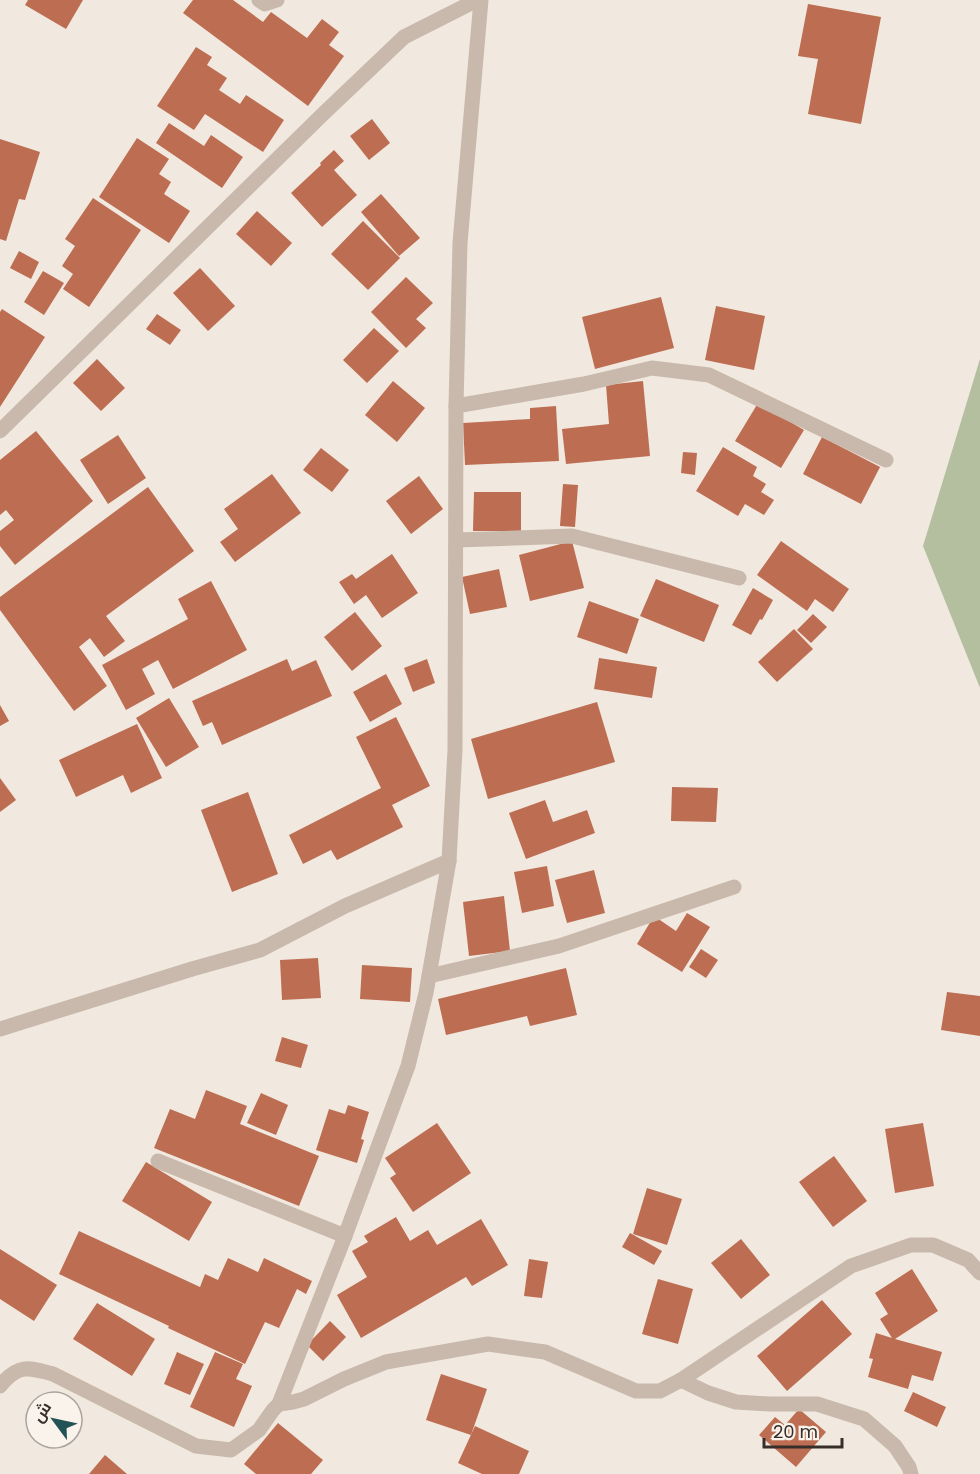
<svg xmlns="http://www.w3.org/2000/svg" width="980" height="1474" font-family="Poppins,Cairo,sans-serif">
	<rect width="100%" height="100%" fill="#f1e9df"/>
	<path fill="#b4bfa0" d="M980 359V688L923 546Z"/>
	<g fill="#bd6d51">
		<path d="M28 0H83L66 29 25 5Z"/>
		<path d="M193 0H233L263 22 271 12 307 38 322 19 339 32 329 45 344 56 308 106 183 13Z"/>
		<path d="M808 4 881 17 861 124 808 114 818 59 798 56Z"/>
		<path d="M196 47 212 57 207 65 227 78 219 90 240 104 246 95 284 120 263 152 205 114 194 130 157 106Z"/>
		<path d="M372 119 390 143 369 160 350 136Z"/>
		<path d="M169 123 204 146 211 135 243 157 222 188 156 143Z"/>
		<path d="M137 138 169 159 159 174 171 182 164 194 190 211 169 243 99 197Z"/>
		<path d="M0 139 40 152 25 200 19 199 6 241 0 239Z"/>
		<path d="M334 150 344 161 334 170 357 195 322 227 291 193 321 165 320 163Z"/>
		<path d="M381 194 420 238 399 256 361 212Z"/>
		<path d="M93 198 141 230 89 307 63 289 73 274 62 266 75 246 65 239Z"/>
		<path d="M257 211 292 243 271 266 236 234Z"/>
		<path d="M363 221 400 258 368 290 331 254Z"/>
		<path d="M19 251 39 262 31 279 10 268Z"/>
		<path d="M200 268 235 306 208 331 173 293Z"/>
		<path d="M43 271 64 283 44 315 24 302Z"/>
		<path d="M406 277 433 303 416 319 426 328 406 348 371 312Z"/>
		<path d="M661 297 674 348 595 369 582 317Z"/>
		<path d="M716 306 765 316 754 370 705 360Z"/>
		<path d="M2 309 45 337 0 407V312Z"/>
		<path d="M157 314 181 330 170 345 146 329Z"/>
		<path d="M374 328 399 351 367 383 343 360Z"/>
		<path d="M97 359 125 388 101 411 73 383Z"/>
		<path d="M393 381 425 408 397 442 365 415Z"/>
		<path d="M643 381 650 456 566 464 562 429 609 424 606 385Z"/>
		<path d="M758 403 804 430 781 468 735 441Z"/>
		<path d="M556 406 559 461 465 465 463 423 530 419V408Z"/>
		<path d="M36 431 93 501 15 565 0 546V531L14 520 6 510 0 515V460Z"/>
		<path d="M118 435 146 478 108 504 80 460Z"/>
		<path d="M822 437 880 467 861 504 803 474Z"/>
		<path d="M723 447 757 467 753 476 766 484 761 492 774 500 764 515 745 504 738 516 696 491Z"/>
		<path d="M321 448 349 470 332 492 303 470Z"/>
		<path d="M683 452 697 453 695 475 681 473Z"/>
		<path d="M272 474 301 513 235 562 220 542 238 529 224 509Z"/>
		<path d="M419 476 443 509 411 534 386 501Z"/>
		<path d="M563 484 578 485 575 527 560 526Z"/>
		<path d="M148 487 194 551 106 616 125 641 104 657 90 638 79 647 107 686 74 711 0 610V597Z"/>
		<path d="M474 492H521V531H473Z"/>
		<path d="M572 541 584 588 530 601 519 555Z"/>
		<path d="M781 541 849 589 833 612 815 599 807 611 757 575Z"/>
		<path d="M392 554 418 593 382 618 366 595 354 604 339 582 352 574 356 579Z"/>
		<path d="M499 569 507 607 470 614 462 577Z"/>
		<path d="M656 579 719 605 704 642 640 616Z"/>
		<path d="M211 581 247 650 173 689 158 660 142 669 155 694 126 710 102 665 188 619 178 599Z"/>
		<path d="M753 588 773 600 762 620 760 619 751 635 732 625Z"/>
		<path d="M589 601 639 619 627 654 577 637Z"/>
		<path d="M355 612 382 646 352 671 324 637Z"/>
		<path d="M813 614 827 627 811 643 797 630Z"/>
		<path d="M794 629 813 649 777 682 758 662Z"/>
		<path d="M599 658 657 667 652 698 594 689Z"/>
		<path d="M287 659 292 671 316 660 332 696 222 745 212 722 203 726 192 701Z"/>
		<path d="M427 659 435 683 413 692 404 668Z"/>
		<path d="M386 674 402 704 370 722 353 692Z"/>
		<path d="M169 698 199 747 166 767 136 718Z"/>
		<path d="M597 702 615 762 488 799 471 739Z"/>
		<path d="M0 705 9 721 0 726Z"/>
		<path d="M396 717 430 786 392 805 403 827 337 860 331 850 303 864 289 835 381 788 356 737Z"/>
		<path d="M137 724 162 778 131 793 123 775 76 797 59 760Z"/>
		<path d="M0 778 16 800 0 812Z"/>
		<path d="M672 787 718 788 716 822 671 821Z"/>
		<path d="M248 792 278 874 232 892 201 810Z"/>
		<path d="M545 800 553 822 587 810 595 833 526 859 509 813Z"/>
		<path d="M547 866 554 906 522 913 514 872Z"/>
		<path d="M594 870 605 913 567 923 555 880Z"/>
		<path d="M504 896 510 951 469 956 463 902Z"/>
		<path d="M687 913 710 927 682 972 637 944 654 916 676 931Z"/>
		<path d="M701 949 718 960 706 978 689 967Z"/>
		<path d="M318 958 321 998 282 1000 280 960Z"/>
		<path d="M362 965 412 968 410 1002 360 999Z"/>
		<path d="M566 968 577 1015 530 1026 527 1016 446 1035 438 999Z"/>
		<path d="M947 992 980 996V1036L941 1030Z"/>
		<path d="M282 1037 308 1045 301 1068 275 1061Z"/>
		<path d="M206 1090 247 1106 240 1124 319 1156 299 1206 154 1148 170 1109 195 1119Z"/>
		<path d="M261 1093 288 1105 276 1135 247 1123Z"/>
		<path d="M348 1105 369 1112 361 1139 364 1140 357 1163 316 1150 329 1109 345 1114Z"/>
		<path d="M437 1123 471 1173 413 1212 390 1178 396 1174 385 1158Z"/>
		<path d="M923 1123 934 1186 895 1193 885 1129Z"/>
		<path d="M834 1156 867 1201 833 1227 799 1182Z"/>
		<path d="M146 1162 212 1202 189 1241 122 1201Z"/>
		<path d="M647 1188 682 1199 667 1245 633 1234Z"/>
		<path d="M396 1217 410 1241 428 1230 437 1245 481 1219 508 1265 472 1286 466 1277 361 1338 337 1295 367 1277 352 1251 368 1242 364 1236Z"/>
		<path d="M79 1231 200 1287 205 1274 218 1280 228 1258 258 1272 264 1258 312 1281 306 1294 297 1289 279 1328 265 1322 245 1364 168 1328 169 1326 59 1274Z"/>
		<path d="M630 1233 662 1251 654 1265 622 1247Z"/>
		<path d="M741 1239 770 1275 741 1299 711 1263Z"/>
		<path d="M0 1249 57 1285 34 1321 0 1299Z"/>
		<path d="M529 1259 548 1262 542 1298 524 1296Z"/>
		<path d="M912 1269 938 1311 895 1339 942 1352 933 1381 912 1375 908 1389 868 1377 873 1359 869 1358 876 1333 892 1338 880 1319 888 1314 875 1293Z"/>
		<path d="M658 1279 693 1289 678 1344 642 1334Z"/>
		<path d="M822 1300 852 1334 787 1391 757 1356Z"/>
		<path d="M97 1303 155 1339 132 1376 73 1339Z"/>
		<path d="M330 1321 346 1337 323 1361 307 1345Z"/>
		<path d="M177 1352 204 1364 190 1395 164 1384Z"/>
		<path d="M215 1352 243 1364 236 1379 252 1386 234 1427 190 1407Z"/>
		<path d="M441 1374 487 1389 471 1435 426 1420Z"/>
		<path d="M913 1392 946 1407 937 1427 904 1411Z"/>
		<path d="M799 1409 826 1432 796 1467 759 1435 775 1417 785 1425Z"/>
		<path d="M278 1423 323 1460 311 1474H256L244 1464Z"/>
		<path d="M475 1426 529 1451 519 1474H482L458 1463Z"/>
		<path d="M105 1455 127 1474H89Z"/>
	</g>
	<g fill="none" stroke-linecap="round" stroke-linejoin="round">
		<g stroke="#c9b9ac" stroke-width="15">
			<path d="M259 0 265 4 277 0"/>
			<path d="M456 406 584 384 652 368 709 375 886 460"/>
			<path d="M0 431 322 115 404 37 477 0"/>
			<path d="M457 540 572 536 739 578"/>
			<path d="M429 976 559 946 734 887"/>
			<path d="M0 1029 192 969 260 950 345 906 449 861 455 750 456 406 460 243 481 0"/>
			<path d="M158 1161 345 1236"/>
			<path d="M681 1380 708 1393 736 1402 769 1404H817L864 1419 895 1446 909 1467 911 1474"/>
			<path d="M0 1386C18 1364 28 1367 53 1374L196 1446 231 1450 259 1430 273 1410 279 1404 345 1236 408 1066 426 993 449 861"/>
			<path d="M279 1404 293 1402 304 1399 344 1379 386 1362 488 1344 545 1352 636 1391H660L681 1380 851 1266 911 1245H933L968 1260 980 1273"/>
		</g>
	</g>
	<g transform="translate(54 1420) rotate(303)"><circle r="28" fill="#f9f3eb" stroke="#aba49e" stroke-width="1.5"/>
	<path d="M0-4.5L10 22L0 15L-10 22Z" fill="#225256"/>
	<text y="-9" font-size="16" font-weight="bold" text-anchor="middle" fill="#372e2a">ش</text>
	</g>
	<path d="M764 1438v9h78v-9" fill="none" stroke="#372e2a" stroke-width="3"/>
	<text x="773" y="1438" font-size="18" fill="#372e2a" stroke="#f9f3eb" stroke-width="4.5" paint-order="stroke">20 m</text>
</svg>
